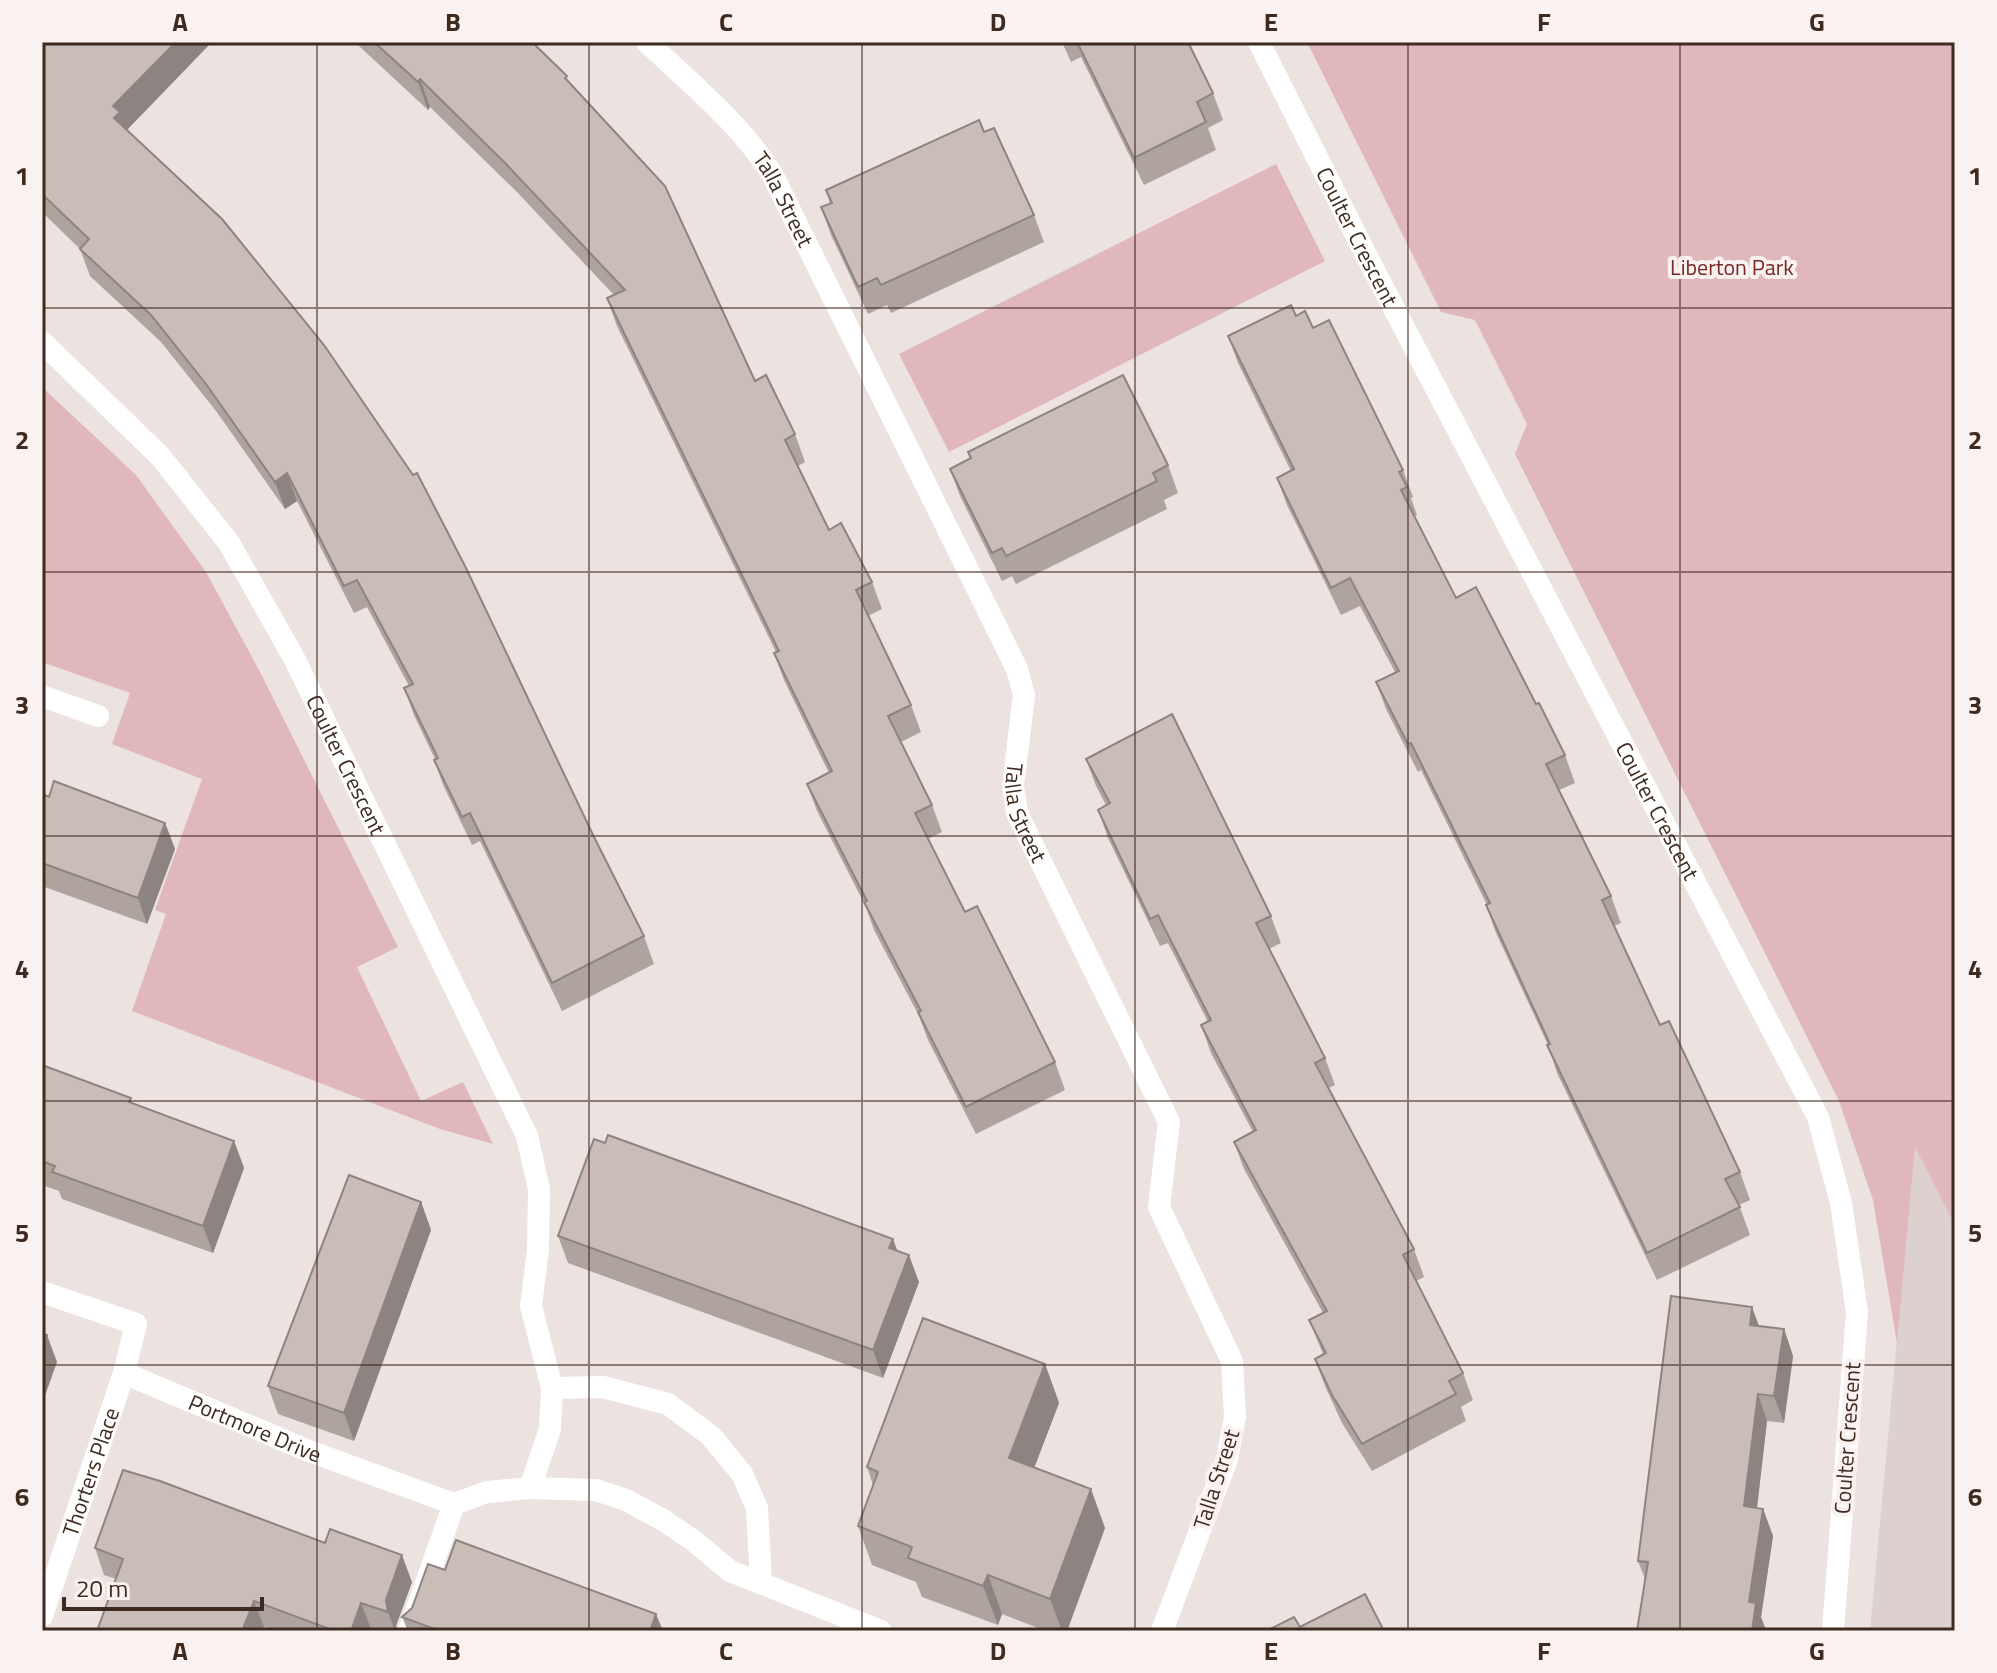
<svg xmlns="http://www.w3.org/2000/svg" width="1997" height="1673" font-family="'Titillium Web',sans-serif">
	<rect width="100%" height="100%" fill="#ece2e0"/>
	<path fill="#dcd1ce" d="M1915 1145 1955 1225V1631H1870Z"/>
	<g fill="#e0b7bb">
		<path d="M1307 42H1955V1225L1915 1147 1897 1343 1873 1200 1839 1101 1515 454 1527 424 1475 320 1441 312Z"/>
		<path d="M1276 164 1325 261 949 452 899 354Z"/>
		<path d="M42 387 136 475 206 572 260 672 398 947 357 967 421 1101 463 1082 493 1144 440 1129 132 1011 166 914 155 910 202 779 112 744 130 693 42 662Z"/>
	</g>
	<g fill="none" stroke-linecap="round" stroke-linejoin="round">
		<g stroke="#fff" stroke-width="22">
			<path id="s1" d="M647 42C690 83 740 123 772 174L1017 669 1024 695 1013 786 1017 813 1169 1122 1159 1207 1232 1361 1235 1417 1227 1459 1162 1631"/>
			<path id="s2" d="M1259 42 1365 253 1818 1117 1841 1203 1857 1312 1833 1631"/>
			<path id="s3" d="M42 342 160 456 229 543 294 658 527 1136 539 1189 538 1249 531 1306 552 1388 550 1429 530 1488"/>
			<path d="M42 696 98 716"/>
			<path id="s4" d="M42 1292 136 1324 124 1373 309 1451 454 1504 487 1492 530 1488 596 1490 626 1500 663 1520 694 1541 730 1571 881 1631"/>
			<path d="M552 1388 603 1387 668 1404 711 1436 742 1474 757 1508 761 1583"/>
			<path id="s5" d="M42 1616 124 1373"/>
			<path d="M409 1631 454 1504"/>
		</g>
	</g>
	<g fill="#aea39e">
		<path d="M42 42 127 130 594 837 644 936 654 964 562 1011 480 841 472 845 444 787 434 760 435 759 414 715 404 688 409 686 367 607 354 613 297 501 285 509 216 411 161 342 90 276 80 249 42 212Z"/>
		<path d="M357 42H532L569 82 755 381 795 434 805 462 798 466 829 530 872 582 882 609 868 616 911 705 921 732 901 742 932 805 942 832 928 839 965 912 1055 1062 1065 1090 976 1134 928 1040 919 1016 874 930 866 907 817 811 807 784 829 773 784 680 774 653 776 652 617 326 607 298 614 295 516 191 430 107 428 110 359 46Z"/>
		<path d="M1062 42H1188L1213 93 1223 120 1208 128 1216 150 1144 185 1081 57 1071 62Z"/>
		<path d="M984 132 1034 215 1044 242 891 313 887 305 868 314 831 235 821 207 830 203 826 190Z"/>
		<path d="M1296 316 1313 328 1403 470 1413 497 1411 498 1417 515 1414 516 1456 598 1536 704 1565 755 1575 783 1559 790 1611 896 1621 923 1614 926 1660 1025 1740 1172 1750 1200 1739 1205 1750 1235 1657 1280 1557 1073 1548 1045 1496 933 1486 905H1487L1421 770 1418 772 1386 709 1376 682 1395 672 1360 606 1341 615 1287 505 1277 478 1291 471 1238 363 1228 336Z"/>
		<path d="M1168 465 1178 493 1164 500 1167 509 1016 584 1012 576 1002 581 960 496 950 469Z"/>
		<path d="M1086 759 1271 916 1281 943 1269 949 1325 1058 1335 1085 1329 1088 1414 1249 1424 1277 1416 1281 1463 1373 1473 1400 1461 1407 1466 1421 1372 1471 1342 1423 1325 1386 1315 1359 1323 1354 1309 1320 1323 1313 1244 1169 1234 1142 1253 1132 1211 1053 1201 1025 1208 1022 1168 943 1160 946 1108 838 1098 810 1106 805 1096 786Z"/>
		<path d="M42 794 165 823 175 849 147 924 42 886Z"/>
		<path d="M42 1065 133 1104 234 1141 244 1168 213 1253 62 1199 59 1191 42 1185Z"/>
		<path d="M421 1202 431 1230 354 1441 278 1414 268 1386Z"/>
		<path d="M558 1236 897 1251 919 1282 883 1378 568 1263Z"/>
		<path d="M1759 1326 1784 1329 1793 1356 1784 1423 1767 1421 1757 1508 1763 1509 1773 1536 1761 1617 1766 1631H1637L1645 1579 1638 1561Z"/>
		<path d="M1045 1364 1059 1403 1034 1468 1105 1528 1067 1631H1046L1002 1614 998 1625 922 1597 916 1582 872 1565 858 1526 873 1485 867 1467Z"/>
		<path d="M95 1548 412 1582 396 1626 397 1631H376L371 1629 370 1631H274L264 1627 262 1631H97L116 1579 104 1575Z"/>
		<path d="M445 1570 663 1631H408L402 1617 412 1608Z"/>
	</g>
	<g fill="#8d8481">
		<path d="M176 42H212L127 130 114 118 113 106Z"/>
		<path d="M420 79 430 107 428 110 418 82Z"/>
		<path d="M287 473 297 501 285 509 275 482Z"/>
		<path d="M165 823 175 849 147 924 138 898Z"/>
		<path d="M234 1141 244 1168 213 1253 203 1226Z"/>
		<path d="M421 1202 431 1230 354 1441 344 1413Z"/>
		<path d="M893 1239 903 1266 889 1248Z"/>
		<path d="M909 1255 919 1282 883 1378 873 1350Z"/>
		<path d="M1752 1307 1762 1334 1750 1325Z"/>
		<path d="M1784 1329 1793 1356 1784 1423 1774 1396Z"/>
		<path d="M47 1335 57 1362 42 1404V1349Z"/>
		<path d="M1045 1364 1059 1403 1023 1497 1009 1458Z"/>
		<path d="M1758 1394 1767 1421 1754 1533 1744 1506Z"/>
		<path d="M1091 1489 1105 1528 1067 1631H1062L1050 1599Z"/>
		<path d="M1763 1509 1773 1536 1761 1617 1766 1630 1752 1631 1749 1602Z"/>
		<path d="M402 1555 412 1582 396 1626 397 1631H395L388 1612 386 1600Z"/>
		<path d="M988 1575 1002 1614 998 1625 983 1586Z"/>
		<path d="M254 1601 264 1627 262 1631H242Z"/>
		<path d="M361 1603 371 1629 370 1631H351Z"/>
		<path d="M656 1614 663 1631H650Z"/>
	</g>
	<g fill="#cabdb8" stroke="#8d8481" stroke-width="2">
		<path d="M42 42H176L113 106 120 112 114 118 222 219 324 345 413 475 417 473 465 566 594 837 644 936 552 983 470 813 462 817 434 760 438 758 404 688 413 684 357 580 344 586 287 473 275 482 206 384 151 315 80 249 89 239 42 194Z"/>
		<path d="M374 42H532L567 76 565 78 665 186 755 381 766 375 795 434 785 440 829 530 841 523 872 582 856 590 911 705 888 716 932 805 915 813 965 912 977 906 1055 1062 966 1107 918 1012 921 1011 864 902 867 901 807 784 832 771 774 653 779 651 607 298 625 290 506 164 420 79 418 82Z"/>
		<path d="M1077 42H1188L1213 93 1197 102 1206 122 1134 158Z"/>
		<path d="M979 120 984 132 994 128 1034 215 881 285 877 278 858 287 821 207 832 203 826 190Z"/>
		<path d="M1291 305 1296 316 1305 311 1313 328 1329 320 1403 470 1399 472 1407 487 1401 490 1456 598 1476 587 1536 704 1539 703 1565 755 1546 764 1611 896 1602 900 1660 1025 1669 1021 1740 1172 1725 1179 1740 1207 1647 1253 1547 1045 1550 1044 1486 905 1490 903 1411 743 1408 744 1376 682 1399 671 1350 578 1331 588 1277 478 1294 469 1228 336Z"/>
		<path d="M1123 375 1168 465 1153 473 1157 481 1006 556 1002 548 992 553 950 469 971 458 968 452Z"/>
		<path d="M1172 714 1271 916 1256 923 1325 1058 1315 1063 1414 1249 1403 1255 1463 1373 1449 1381 1456 1394 1362 1444 1332 1395 1315 1359 1326 1353 1309 1320 1327 1311 1234 1142 1256 1130 1201 1025 1211 1020 1158 915 1150 919 1098 810 1110 803 1086 759Z"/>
		<path d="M54 781 165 823 138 898 42 863V794L49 797Z"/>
		<path d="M42 1065 131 1098 129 1102 234 1141 203 1226 52 1172 55 1166 42 1161Z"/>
		<path d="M608 1135 893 1239 889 1248 909 1255 873 1350 558 1236 594 1139 605 1143Z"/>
		<path d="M349 1175 421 1202 344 1413 268 1386Z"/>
		<path d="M1671 1296 1752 1307 1750 1325 1784 1329 1774 1396 1758 1394 1744 1506 1763 1509 1749 1602 1756 1603 1752 1631H1637L1648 1562 1638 1561Z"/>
		<path d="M923 1318 1045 1364 1009 1458 1091 1489 1050 1599 988 1575 983 1586 908 1558 912 1547 858 1526 878 1472 867 1467Z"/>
		<path d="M42 1333 47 1335 42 1349Z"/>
		<path d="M123 1470 160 1481 325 1543 330 1529 402 1555 386 1600 388 1612 361 1603 351 1631H335L254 1601 242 1631H97L123 1559 95 1548Z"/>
		<path d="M456 1540 656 1614 650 1631H440L402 1617 412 1608 428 1564 445 1570Z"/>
		<path d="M1365 1594 1384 1631H1266L1294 1617 1300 1627Z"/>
	</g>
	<path fill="none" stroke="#3f2a1f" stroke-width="2" stroke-opacity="0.55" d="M317 42V1631M589 42V1631M862 42V1631M1135 42V1631M1408 42V1631M1680 42V1631M42 308H1955M42 572H1955M42 836H1955M42 1101H1955M42 1365H1955"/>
	<g text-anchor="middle" stroke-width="8" stroke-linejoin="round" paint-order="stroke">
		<g font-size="22" fill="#3f2a1f" stroke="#f9f2f1">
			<text dy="8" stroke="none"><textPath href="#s1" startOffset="210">Talla Street</textPath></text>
			<text dy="8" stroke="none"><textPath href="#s2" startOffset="218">Coulter Crescent</textPath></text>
			<text dy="8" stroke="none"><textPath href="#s3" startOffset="526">Coulter Crescent</textPath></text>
			<text dy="8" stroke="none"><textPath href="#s2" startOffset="866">Coulter Crescent</textPath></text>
			<text dy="8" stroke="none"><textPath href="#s1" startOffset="882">Talla Street</textPath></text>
			<text dy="8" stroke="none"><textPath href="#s4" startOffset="292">Portmore Drive</textPath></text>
			<text transform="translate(1847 1438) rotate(-86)" y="8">Coulter Crescent</text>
			<text dy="8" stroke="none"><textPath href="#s5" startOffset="152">Thorters Place</textPath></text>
			<text transform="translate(1216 1479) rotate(-72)" y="8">Talla Street</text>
		</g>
		<g font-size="22" fill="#792725" stroke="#f9f2f1">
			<text x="1732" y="275">Liberton Park</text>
		</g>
	</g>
	<rect width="1997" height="1673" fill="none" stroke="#f9f2f1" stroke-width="88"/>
	<path d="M64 1597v12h198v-12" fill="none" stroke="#3f2a1f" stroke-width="4"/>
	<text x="76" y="1597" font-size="24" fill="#3f2a1f" stroke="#f9f2f1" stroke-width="6" paint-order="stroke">20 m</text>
	<rect x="44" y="44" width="1909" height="1585" fill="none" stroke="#3f2a1f" stroke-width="3"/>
	<g font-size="26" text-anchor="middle" font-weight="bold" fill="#3f2a1f">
		<text x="180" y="31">A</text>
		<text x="453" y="31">B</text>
		<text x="726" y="31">C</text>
		<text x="998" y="31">D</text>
		<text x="1271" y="31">E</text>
		<text x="1544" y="31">F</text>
		<text x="1817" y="31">G</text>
		<text x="22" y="185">1</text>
		<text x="1975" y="185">1</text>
		<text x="22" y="449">2</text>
		<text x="1975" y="449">2</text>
		<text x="22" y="714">3</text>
		<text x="1975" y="714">3</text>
		<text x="22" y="978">4</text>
		<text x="1975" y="978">4</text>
		<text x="22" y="1242">5</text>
		<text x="1975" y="1242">5</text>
		<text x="22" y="1506">6</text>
		<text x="1975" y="1506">6</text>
		<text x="180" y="1660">A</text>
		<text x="453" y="1660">B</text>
		<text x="726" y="1660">C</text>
		<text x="998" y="1660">D</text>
		<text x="1271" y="1660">E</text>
		<text x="1544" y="1660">F</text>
		<text x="1817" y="1660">G</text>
	</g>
</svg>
